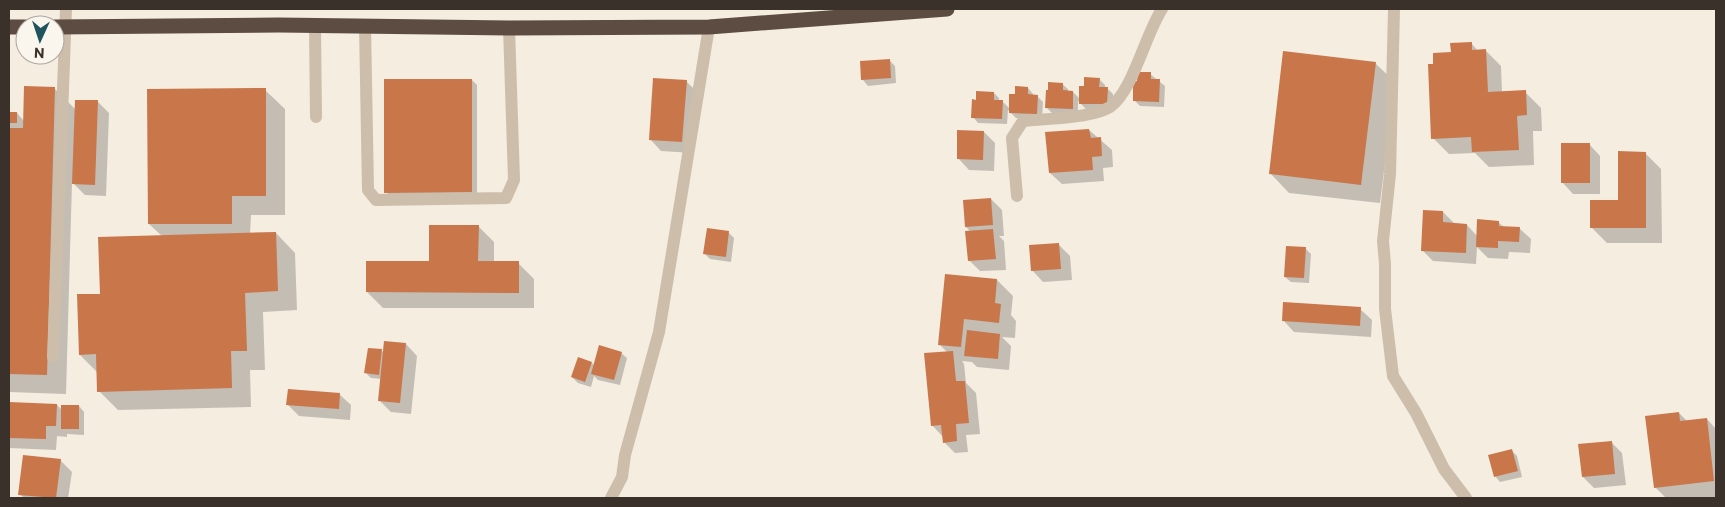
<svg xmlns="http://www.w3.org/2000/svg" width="1725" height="507" font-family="Commissioner,sans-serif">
	<rect width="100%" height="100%" fill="#f4ede0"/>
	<g fill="#0003">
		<path d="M1471 43 1478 51 1485 50 1501 66 1502 93 1525 92 1541 108 1542 131H1533L1534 165 1489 167 1475 153 1449 154 1433 138 1435 65Z"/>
		<path d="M889 60 895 66 896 83 868 86 863 80 861 63Z"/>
		<path d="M1375 63 1395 82 1380 203 1289 193 1270 173Z"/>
		<path d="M1150 74 1165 86 1164 107 1140 106 1134 100Z"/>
		<path d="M1099 79 1105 85V88H1107L1113 94V109H1086L1078 101V114L1052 113 1046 107 1062 84 1068 89V92H1073L1080 99 1085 88Z"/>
		<path d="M472 80 477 85V198H391L386 192Z"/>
		<path d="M686 81 698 93 693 153 661 151 650 139Z"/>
		<path d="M54 88 76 110 98 102 109 113 106 196 85 195 72 182 66 394 9 392V113H17L24 121Z"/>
		<path d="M1028 88 1033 94V96H1037L1043 102 1042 119 1016 118 1008 110 1007 124 978 123 973 117 977 101 994 93 999 98V101H1002L1010 109 1016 95Z"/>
		<path d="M265 90 285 109V215H251L250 234 276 233 295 253 297 310 263 312 265 370H250L251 407 118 410 99 391 98 373 80 355 101 295 162 236 149 224Z"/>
		<path d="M1089 130 1112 150 1113 167 1103 168 1104 181 1062 184 1050 173Z"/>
		<path d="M984 132 995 143 994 171 969 170 958 158Z"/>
		<path d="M1589 144 1600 156V194H1573L1562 182Z"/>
		<path d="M1645 153 1661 169 1662 243H1607L1591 227 1619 201Z"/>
		<path d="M991 199 1002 210 1004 236H999L1004 241 1006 270 980 271 969 260 971 232 966 227Z"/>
		<path d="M1443 212 1455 224 1467 225 1477 236 1498 222 1504 227 1519 228 1531 239 1530 253 1509 252 1508 259 1488 258 1477 247 1476 264 1433 261 1422 250Z"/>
		<path d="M478 226 494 242V263H518L534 279V308H383L367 292 430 263Z"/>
		<path d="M728 232 734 238 731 262 710 259 704 253Z"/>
		<path d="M1058 244 1070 256 1072 280 1043 282 1032 270Z"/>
		<path d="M1305 248 1311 254 1309 283 1291 282 1285 277Z"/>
		<path d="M997 280 1013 296 1011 315 1016 321 1015 338 1002 337 1011 346 1009 370 977 367 972 362 962 361 964 364 966 383 976 393 980 434 966 435 968 452 955 453 944 442 943 437 932 425 948 353 940 345Z"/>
		<path d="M1360 309 1372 320 1371 337 1294 332 1283 320Z"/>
		<path d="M406 344 417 356 411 414 391 412 380 401 382 379 371 378 366 373 381 350 384 353Z"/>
		<path d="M621 353 627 358 620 385 598 380 594 376 591 387 578 383 572 377 592 363 595 366Z"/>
		<path d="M339 394 351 405 350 420 299 416 288 405Z"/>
		<path d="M9 403 57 405 62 410 79 406 84 412V435L67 434V437L57 436 56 450 9 448Z"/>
		<path d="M1679 413 1687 421 1707 419 1716 429V498H1666L1655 487Z"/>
		<path d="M1611 442 1622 453 1626 485 1594 488 1583 477Z"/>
		<path d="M1512 451 1517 456 1522 477 1500 482 1495 476Z"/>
		<path d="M60 460 72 472 68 498H24L20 494Z"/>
	</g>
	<g fill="#c8764a">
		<path d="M1472 42V50L1486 49 1488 92 1526 90 1527 115 1517 116 1519 150 1472 152 1471 137 1431 139 1428 64H1433V53L1451 52 1450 43Z"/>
		<path d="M1283 51 1376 62 1361 185 1269 174Z"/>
		<path d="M890 59 891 78 861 80 860 61Z"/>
		<path d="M1138 72H1151V79H1160L1159 102 1133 101V82L1137 81Z"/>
		<path d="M1084 77 1100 78 1099 87H1108L1107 104H1079V86H1084Z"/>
		<path d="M653 78 687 80 682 142 649 140Z"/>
		<path d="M384 79H472V192L384 193Z"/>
		<path d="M1048 82 1063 83V90L1073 91V109L1045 108 1046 90H1048Z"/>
		<path d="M24 86 55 87 47 375 9 374V128H23Z"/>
		<path d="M1015 86 1028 87V94L1038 95 1037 114 1009 113V94H1015Z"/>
		<path d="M266 88V196H232V224H148L147 89Z"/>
		<path d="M976 91 994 92V100H1003L1002 119 971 118 972 99 976 100Z"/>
		<path d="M75 100H98L95 185 72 184Z"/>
		<rect x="9" y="112" width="8" height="11"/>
		<path d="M1089 129 1091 138 1101 137 1102 156 1092 157 1093 170 1049 173 1045 132Z"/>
		<path d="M957 130 984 131 983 160 957 159Z"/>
		<rect x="1561" y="143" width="29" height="40"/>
		<path d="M1618 151 1646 152V228H1590V200H1618Z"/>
		<path d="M991 198 993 225 965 227 963 200Z"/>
		<path d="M1423 210 1443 211V222L1467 224 1466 253 1421 251Z"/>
		<path d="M1477 219 1499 221V226L1520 227 1519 242 1498 241V248L1476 247Z"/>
		<path d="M429 225H479L478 261H519V293L366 292V261H429Z"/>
		<path d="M707 228 729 231 726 257 703 254Z"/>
		<path d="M993 229 996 259 968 261 965 231Z"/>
		<path d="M276 232 278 291 245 293 247 351H231L232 388 97 392 96 354 79 355 77 294H100L98 237Z"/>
		<path d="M1059 243 1061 269 1031 271 1029 245Z"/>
		<path d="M1286 246 1306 247 1304 278 1284 277Z"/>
		<path d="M945 274 997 279 995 303 1001 304 999 323 964 319 961 347 938 345Z"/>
		<path d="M1283 302 1361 307 1360 326 1282 321Z"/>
		<path d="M967 330 1000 334 998 359 964 356Z"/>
		<path d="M384 341 406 343 400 403 378 401Z"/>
		<path d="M599 345 622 352 614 380 591 374Z"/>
		<path d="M368 348 382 349 379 375 364 373Z"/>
		<path d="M953 351 956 381H965L969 423 956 424 957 441 943 443 941 425 931 426 924 353Z"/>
		<path d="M578 357 592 362 585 382 571 377Z"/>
		<path d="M288 389 340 393 339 409 286 405Z"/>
		<path d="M9 402 57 404 56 426H46V439L9 438Z"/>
		<rect x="61" y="405" width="18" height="24"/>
		<path d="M1679 412 1680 421 1707 418 1714 481 1654 488 1645 416Z"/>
		<path d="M1612 441 1615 474 1582 477 1578 444Z"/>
		<path d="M1512 449 1518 471 1494 477 1488 455Z"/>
		<path d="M23 455 61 459 56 498 18 495Z"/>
	</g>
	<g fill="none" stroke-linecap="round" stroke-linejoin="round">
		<g stroke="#cdbeab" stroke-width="12">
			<path d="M1394 9 1390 174 1383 241 1385 264V309L1393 376 1416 413 1444 469 1466 498"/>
			<path d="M365 25 368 190 376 200 506 198 514 180 509 28"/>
			<path d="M315 26 316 117"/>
			<path d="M1017 196 1012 138 1023 121C1044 119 1093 118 1110 107 1133 91 1145 35 1162 9"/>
			<path d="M53 357 66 9"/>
			<path d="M611 498 622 477 625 455 659 332 709 27"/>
		</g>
		<g stroke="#5c4c42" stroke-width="15">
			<path d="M9 27H25"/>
			<path d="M55 27 279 25 509 28 709 27 947 9"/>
		</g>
	</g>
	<rect width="1725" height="507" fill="none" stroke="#3b312b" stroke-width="20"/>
	<g transform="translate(40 40) rotate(183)"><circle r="24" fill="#fbf6ed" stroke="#aea79f"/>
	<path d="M0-4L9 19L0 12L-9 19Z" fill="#1f535e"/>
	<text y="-8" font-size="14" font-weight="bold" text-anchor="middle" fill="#3b312b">N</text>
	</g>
</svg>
